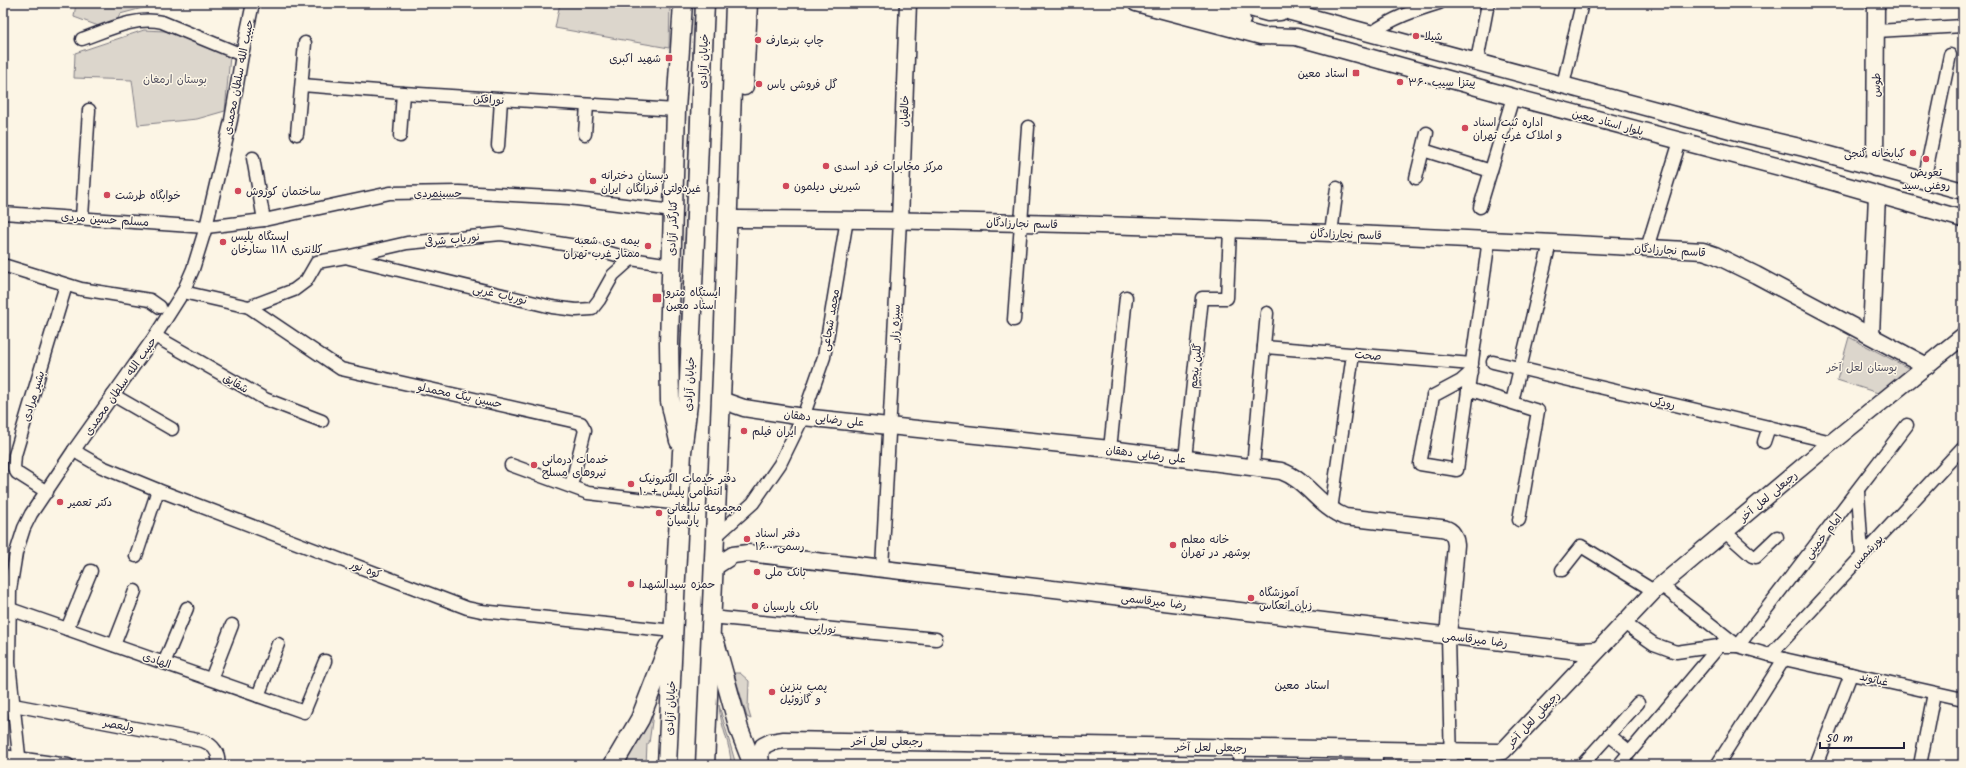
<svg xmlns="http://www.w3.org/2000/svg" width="1966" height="768" font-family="Kalam,'Playpen Sans Arabic',sans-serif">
	<rect width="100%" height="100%" fill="#fcf5e5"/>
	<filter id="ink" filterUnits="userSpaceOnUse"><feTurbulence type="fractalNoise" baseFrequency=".025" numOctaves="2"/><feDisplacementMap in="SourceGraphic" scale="8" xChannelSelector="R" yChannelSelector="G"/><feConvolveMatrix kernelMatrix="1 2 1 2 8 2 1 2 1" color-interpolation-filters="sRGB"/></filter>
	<g filter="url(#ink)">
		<g fill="#dcd6cc" stroke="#7f7c84">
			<path d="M76 3H151L150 6 120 14 112 31 74 17Z"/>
			<path d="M560 3H670L669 48 555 28Z"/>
			<path d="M695 3H701L687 323 681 332Z"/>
			<path d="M144 30 165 31 230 56 225 111 197 119 138 125 132 80 74 78 75 53Z"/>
			<path d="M1849 337 1912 370 1881 394 1837 380Z"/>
			<path d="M734 673H740L749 681 748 709 751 719 747 717Z"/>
			<path d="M657 685 649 743 647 744 646 765H623Z"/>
			<path d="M719 705 736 765H731C731 744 720 726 719 705Z"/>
		</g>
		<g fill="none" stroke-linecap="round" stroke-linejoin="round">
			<g stroke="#22223b" stroke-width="15">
				<g id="street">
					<path d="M1877 31 1963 26"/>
					<path d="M1372 33C1392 18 1416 10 1439 3"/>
					<path d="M82 39C108 30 135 16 162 22L242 55"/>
					<path d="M1477 61 1488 3"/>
					<path d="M302 85 403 93 676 110"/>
					<path d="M1563 85 1582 3"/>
					<path d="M297 134 305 43"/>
					<path d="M585 134 587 105"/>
					<path d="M400 136 403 93"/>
					<path d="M498 146 501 100"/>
					<path d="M1423 150 1491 171"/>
					<path d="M253 158 264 220"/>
					<path d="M1416 178 1427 133"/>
					<path d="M1924 181 1950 55"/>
					<path d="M1480 207 1513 97"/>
					<path d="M3 213 206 227 264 220 390 193 459 192 569 198 673 211"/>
					<path d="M82 217 89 110"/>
					<path d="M1331 233 1337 188"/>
					<path d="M1647 248 1680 141"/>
					<path d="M349 258 552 307 576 310 592 309 599 300 613 275 631 259"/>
					<path d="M3 265 81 289 150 300 160 307"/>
					<path d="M183 292 249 307 341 369 581 423 585 430 571 486"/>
					<path d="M249 307 294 290 306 281 317 262 346 257 407 243 501 234 595 249 631 259 671 265"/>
					<path d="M1014 320 1028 127"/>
					<path d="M155 336 265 399 322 421"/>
					<path d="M1264 347 1472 364"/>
					<path d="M1493 362 1832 442"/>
					<path d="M1471 372 1461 381 1433 396 1420 464 1457 470 1489 239"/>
					<path d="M1468 389 1538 411 1519 520"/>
					<path d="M113 395 172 429"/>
					<path d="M1512 402 1550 243"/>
					<path d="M1764 442 1769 427"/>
					<path d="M1110 449 1126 297"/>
					<path d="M74 450 81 455 102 467 158 490 467 608 481 611 674 631"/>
					<path d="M1185 459 1202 298H1227L1230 230"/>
					<path d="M511 465 588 493 680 504"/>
					<path d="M1253 467 1267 313"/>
					<path d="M1858 491 1862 556"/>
					<path d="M47 492 17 473 14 468 15 455 66 285"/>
					<path d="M1331 510 1353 354"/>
					<path d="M1725 532 1752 556 1756 557 1777 537"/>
					<path d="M714 538 753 503 780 464 803 417 824 357 847 219"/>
					<path d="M136 556 158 490"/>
					<path d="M882 569 900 220"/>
					<path d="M1562 570 1581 546 1654 591"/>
					<path d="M1661 585 1738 646 1907 425"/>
					<path d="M10 609 304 712 325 661"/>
					<path d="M711 617 936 639"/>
					<path d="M1624 623 1654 644 1676 652 1719 646H1738L1784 659 1963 699"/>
					<path d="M67 629 91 571"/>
					<path d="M1448 636 1451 765"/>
					<path d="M114 645 135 591"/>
					<path d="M1770 655 1963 447"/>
					<path d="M164 663 187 608"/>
					<path d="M211 679 232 625"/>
					<path d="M258 696 278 644"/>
					<path d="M3 703 203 741C214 745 220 754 218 765"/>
					<path d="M1609 735 1630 752"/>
					<path d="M3 756 68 765"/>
					<path d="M20 765 9 663 10 590 16 553 24 528 31 514 74 450 155 336 183 292 193 269 206 227 231 120 242 55 253 3"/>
					<path d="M1239 765V748"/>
					<path d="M1376 765V750"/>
					<path d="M1582 765 1638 703"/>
					<path d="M1619 765 1721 644"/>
					<path d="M1717 765 1784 659"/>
					<path d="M1816 765 1851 674"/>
					<path d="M1920 765 1934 693"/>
				</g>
			</g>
			<g stroke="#22223b" stroke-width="19">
				<g id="secondary">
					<path d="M1136 3 1261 36 1296 37 1513 97 1795 171 1963 219"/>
					<path d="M1183 3 1242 20"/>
					<path d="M1232 3 1268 13 1280 12"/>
					<path d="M1267 3 1291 12 1749 135 1804 148 1963 191"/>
					<path d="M1875 168 1876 3"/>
					<path d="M737 219C1059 220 1381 233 1703 251L1715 255 1756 275 1927 366"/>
					<path d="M900 220 908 3"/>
					<path d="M1871 335 1877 195"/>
					<path d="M721 400 744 408 803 417 1110 449 1281 471C1307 480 1319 507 1345 517L1441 528C1451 529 1455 535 1456 545L1448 636"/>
					<path d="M713 568 733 555 748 553 1579 651 1598 650"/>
					<path d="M761 765 760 754 763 746 771 742 784 740 1498 752 1503 751 1654 591 1832 442 1963 336"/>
				</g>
			</g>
			<g stroke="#22223b" stroke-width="21">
				<g id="primary">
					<path d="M744 86 748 3"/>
					<path d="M679 441 670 401 669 343 676 110 683 3"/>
					<path d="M715 642 739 729 753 765"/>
					<path d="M613 765 640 719 668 647"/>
					<path d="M667 765 682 452 688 404 705 3"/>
					<path d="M705 765 723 352 735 3"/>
				</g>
			</g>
			<use href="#street" stroke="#fcf5e5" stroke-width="12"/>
			<use href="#secondary" stroke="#fcf5e5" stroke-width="16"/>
			<use href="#primary" stroke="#fcf5e5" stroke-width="18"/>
		</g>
	</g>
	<g fill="#d1495b" stroke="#fcf5e5" stroke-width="1.5">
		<circle cx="1416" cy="36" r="4"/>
		<circle cx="758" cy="40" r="4"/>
		<rect x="665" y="54" width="8" height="8" rx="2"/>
		<rect x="1352" y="69" width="8" height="8" rx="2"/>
		<circle cx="1400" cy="82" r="4"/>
		<circle cx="759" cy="84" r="4"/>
		<circle cx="1465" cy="128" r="4"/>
		<circle cx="1913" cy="153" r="4"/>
		<circle cx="1926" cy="159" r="4"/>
		<circle cx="826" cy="166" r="4"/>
		<circle cx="593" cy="181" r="4"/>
		<circle cx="786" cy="186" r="4"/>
		<circle cx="238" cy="191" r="4"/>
		<circle cx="107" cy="195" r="4"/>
		<circle cx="223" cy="242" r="4"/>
		<circle cx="648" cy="246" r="4"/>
		<rect x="652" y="293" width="10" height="10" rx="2"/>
		<circle cx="744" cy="431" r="4"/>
		<circle cx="534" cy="465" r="4"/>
		<circle cx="631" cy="484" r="4"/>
		<circle cx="60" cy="502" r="4"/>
		<circle cx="659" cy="513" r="4"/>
		<circle cx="747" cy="539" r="4"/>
		<circle cx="1173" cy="545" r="4"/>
		<circle cx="757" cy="572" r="4"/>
		<circle cx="631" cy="584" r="4"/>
		<circle cx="1251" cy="598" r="4"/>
		<circle cx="755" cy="606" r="4"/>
		<circle cx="772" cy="692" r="4"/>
	</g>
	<g text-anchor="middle" stroke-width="3" stroke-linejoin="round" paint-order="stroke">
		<g font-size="11" fill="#22223b" stroke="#fcf5e5" text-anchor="start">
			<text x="1424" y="40">شیلا</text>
			<text x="766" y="44">چاپ بنرعارف</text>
			<text x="661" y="62" text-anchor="end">شهید اکبری</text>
			<text x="1348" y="77" text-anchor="end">استاد معین</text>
			<text x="1408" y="86">پیتزا سیب ۳۶۰</text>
			<text x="767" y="88">گل فروشی یاس</text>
			<text x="1473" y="126">اداره ثبت اسناد<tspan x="1473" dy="13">و املاک غرب تهران</tspan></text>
			<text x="1905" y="157" text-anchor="end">کبابخانه گنجی</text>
			<text x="834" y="170">مرکز مخابرات فرد اسدی</text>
			<text x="1926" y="176" text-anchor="middle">تعویض<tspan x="1926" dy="13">روغنی سید</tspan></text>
			<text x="601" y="179">دبستان دخترانه<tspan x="601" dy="13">غیردولتی فرزانگان ايران</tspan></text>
			<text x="794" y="190">شیرینی دیلمون</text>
			<text x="246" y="195">ساختمان کوروش</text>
			<text x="115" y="199">خوابگاه طرشت</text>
			<text x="231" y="240">ایستگاه پلیس<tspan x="231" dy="13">کلانتری ۱۱۸ ستارخان</tspan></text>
			<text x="640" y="244" text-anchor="end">بیمه دی شعبه<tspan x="640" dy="13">ممتاز غرب تهران</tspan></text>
			<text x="666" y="296">ایستگاه مترو<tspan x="666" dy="13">استاد معین</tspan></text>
			<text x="752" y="435">ایران فیلم</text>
			<text x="542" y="463">خدمات درمانی<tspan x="542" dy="13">نیروهای مسلح</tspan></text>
			<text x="639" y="482">دفتر خدمات الکترونیک<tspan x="639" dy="13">انتظامی پلیس + ۱۰</tspan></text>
			<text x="68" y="506">دکتر تعمیر</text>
			<text x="667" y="511">مجموعه تبلیغاتی<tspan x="667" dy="13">پارسیان</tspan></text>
			<text x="755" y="537">دفتر اسناد<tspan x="755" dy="13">رسمی ۱۶۰۰</tspan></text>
			<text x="1181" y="543">خانه معلم<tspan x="1181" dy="13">بوشهر در تهران</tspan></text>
			<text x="765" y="576">بانک ملی</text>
			<text x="639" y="588">حمزه سیدالشهدا</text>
			<text x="1259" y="596">آموزشگاه<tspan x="1259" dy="13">زبان انعکاس</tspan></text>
			<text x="763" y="610">بانک پارسیان</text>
			<text x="780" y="690">پمپ بنزین<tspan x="780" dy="13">و گازوئیل</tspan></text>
		</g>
		<g font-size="11" fill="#22223b" stroke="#fcf5e5">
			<text transform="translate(703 61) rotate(-88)" y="4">خیابان آزادی</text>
			<text transform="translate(238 77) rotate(-79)" y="4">حبیب الله سلطان محمدی</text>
			<text transform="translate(1876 85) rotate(-89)" y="4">طوس</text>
			<text transform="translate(489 99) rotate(4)" y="4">نورافکن</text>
			<text transform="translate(904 111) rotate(-88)" y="4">خالقیان</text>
			<text transform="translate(1608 122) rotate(15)" y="4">بلوار استاد معین</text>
			<text x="438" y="197">حسینمردی</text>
			<text transform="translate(105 219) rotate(4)" y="4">مسلم حسین مردی</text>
			<text transform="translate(1022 223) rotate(2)" y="4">قاسم نجارزادگان</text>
			<text transform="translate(672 228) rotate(-88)" y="4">کنارگذر آزادی</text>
			<text transform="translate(1346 234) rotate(2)" y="4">قاسم نجارزادگان</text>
			<text transform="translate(452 239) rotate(-6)" y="4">نوریاب شرقی</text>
			<text transform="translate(1670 250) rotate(4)" y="4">قاسم نجارزادگان</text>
			<text transform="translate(500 294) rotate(13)" y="4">نوریاب غربی</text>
			<text transform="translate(830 320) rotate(-80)" y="4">محمد شجاعی</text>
			<text transform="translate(895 323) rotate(-87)" y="4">سبزه زار</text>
			<text transform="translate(1368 355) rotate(5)" y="4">صحت</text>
			<text transform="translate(1195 366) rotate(-84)" y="4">گلبن پنجم</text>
			<text transform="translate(236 383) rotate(30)" y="4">شقایق</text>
			<text transform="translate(689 384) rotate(-87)" y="4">خیابان آزادی</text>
			<text transform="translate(120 386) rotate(-55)" y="4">حبیب الله سلطان محمدی</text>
			<text transform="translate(460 395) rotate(12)" y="4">حسین بیگ محمدلو</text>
			<text transform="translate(33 396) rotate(-73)" y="4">بشیر مرادی</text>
			<text transform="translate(1663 402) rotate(13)" y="4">رودکی</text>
			<text transform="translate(824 418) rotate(6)" y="4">علی رضایی دهقان</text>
			<text transform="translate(1146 454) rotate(7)" y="4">علی رضایی دهقان</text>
			<text transform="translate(1768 496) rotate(-40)" y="4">رجبعلی لعل آخر</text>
			<text transform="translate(1823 536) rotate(-52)" y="4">امام خمینی</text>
			<text transform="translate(1867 551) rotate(-47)" y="4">پورشمس</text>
			<text transform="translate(366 569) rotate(21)" y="4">کوه نور</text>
			<text transform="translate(1154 601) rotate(7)" y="4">رضا میرقاسمی</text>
			<text transform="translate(823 628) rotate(6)" y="4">نورانی</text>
			<text transform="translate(1475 639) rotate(7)" y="4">رضا میرقاسمی</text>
			<text transform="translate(157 660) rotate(19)" y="4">الهادی</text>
			<text transform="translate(1874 679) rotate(13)" y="4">غیاثوند</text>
			<text transform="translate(670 708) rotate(-87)" y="4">خیابان آزادی</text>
			<text transform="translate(1533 719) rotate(-47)" y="4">رجبعلی لعل آخر</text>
			<text transform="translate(119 725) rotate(11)" y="4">ولیعصر</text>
			<text x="887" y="745">رجبعلی لعل آخر</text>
			<text transform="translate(1211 747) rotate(1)" y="4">رجبعلی لعل آخر</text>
		</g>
		<g font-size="11" fill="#504f5f" stroke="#fcf5e5">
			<text x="175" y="83">بوستان ارمغان</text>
			<text x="1862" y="371">بوستان لعل آخر</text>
		</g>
		<g font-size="12" fill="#22223b" stroke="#fcf5e5">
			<text x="1302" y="689">استاد معین</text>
		</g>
	</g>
	<rect width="1966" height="768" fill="none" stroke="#fcf5e5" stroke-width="16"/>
	<rect x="8" y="8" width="1950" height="752" fill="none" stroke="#22223b" stroke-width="1.5" filter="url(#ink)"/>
	<path d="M1820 742v6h84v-6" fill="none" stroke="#22223b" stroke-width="2"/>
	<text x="1826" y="742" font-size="12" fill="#22223b" stroke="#fcf5e5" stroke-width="3" paint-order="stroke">50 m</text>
</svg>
